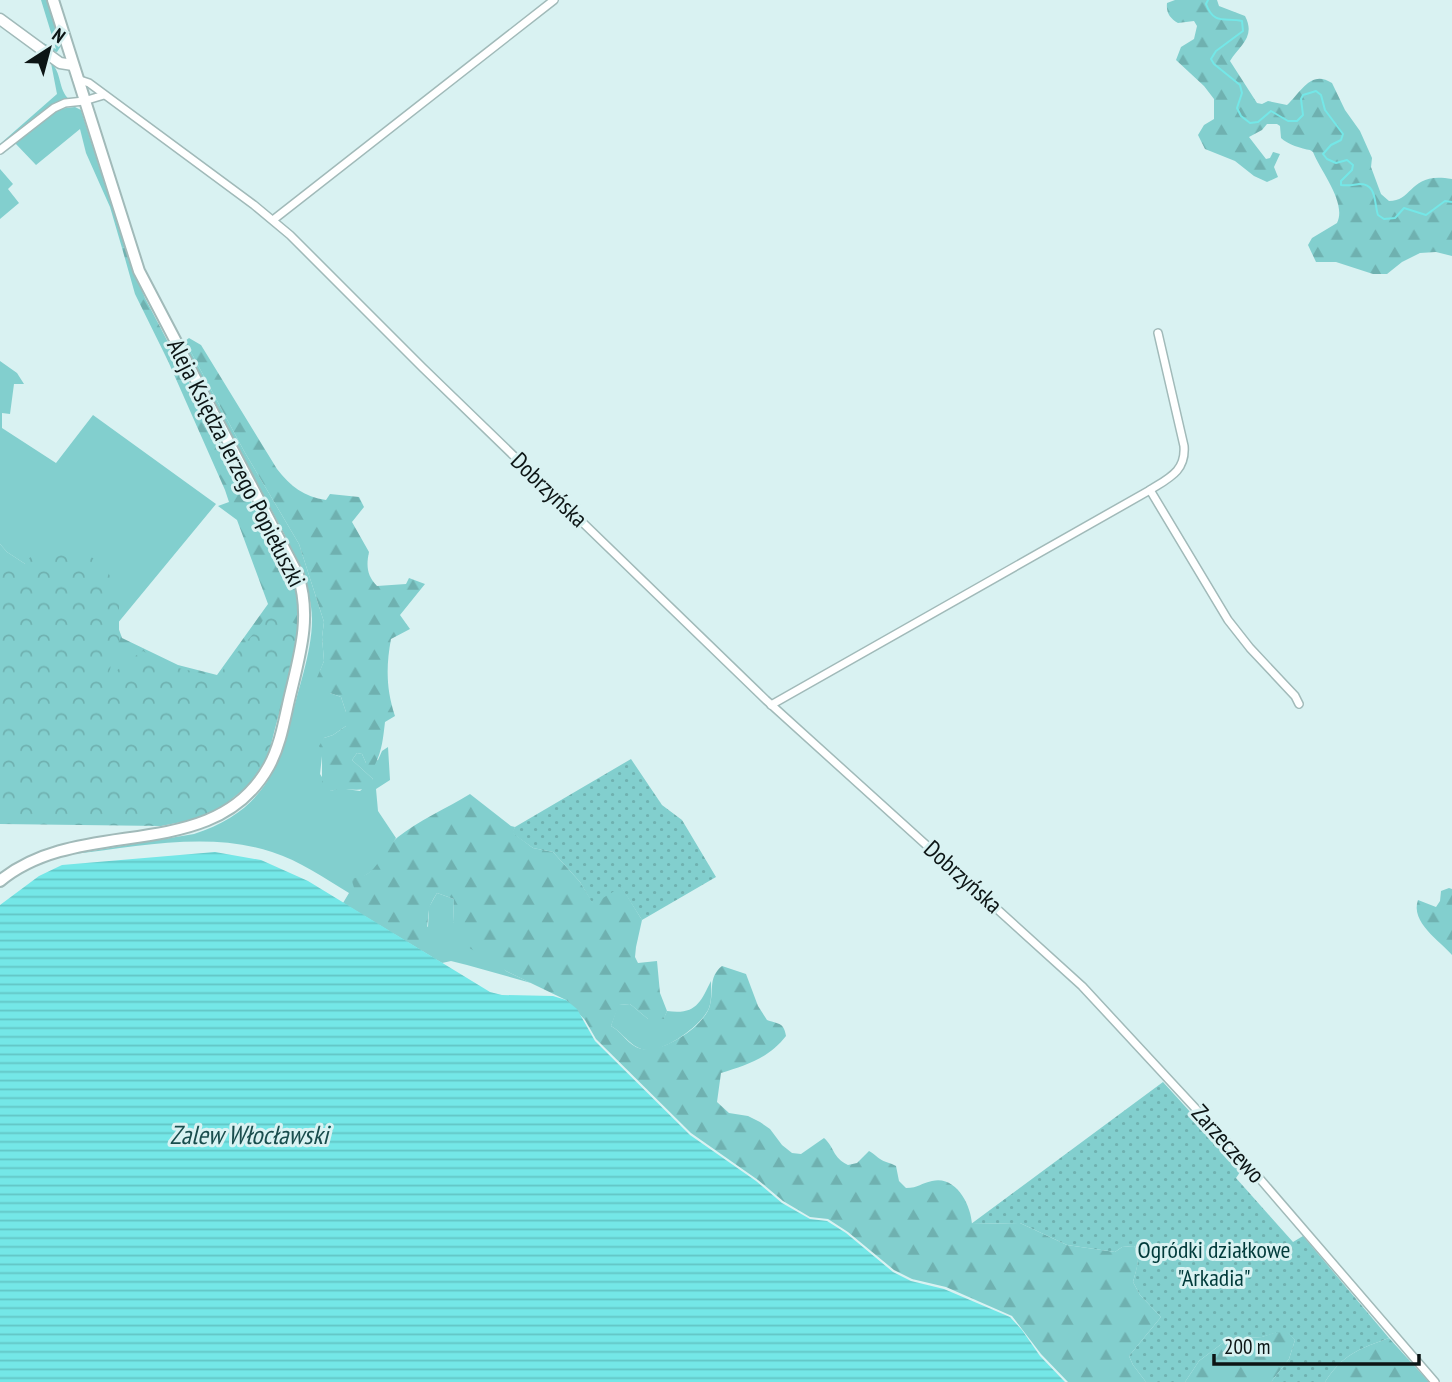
<svg xmlns="http://www.w3.org/2000/svg" width="1452" height="1382" font-family="'PT Sans Narrow',sans-serif">
	<defs>
		<pattern id="forest-firs" width="22" height="20" patternUnits="userSpaceOnUse" patternTransform="scale(1.75)"><rect width="22" height="20" fill="#82cfce"/><path d="M5 1l3.5 6h-7zM16 11l3.5 6h-7z" fill="#6fb1b0"/></pattern>
		<pattern id="park-crowns" width="20" height="18" patternUnits="userSpaceOnUse" patternTransform="scale(1.75)"><rect width="20" height="18" fill="#82cfce"/><path d="M2 6a3 3 0 1 1 6 0M12 15a3 3 0 1 1 6 0" fill="none" stroke="#6fb1b0"/></pattern>
		<pattern id="garden-dots" width="8" height="8" patternUnits="userSpaceOnUse" patternTransform="scale(1.75)"><rect width="8" height="8" fill="#82cfce"/><path d="M2 2h.1M6 6h.1" fill="none" stroke="#6fb1b0" stroke-width="1.8" stroke-linecap="round"/></pattern>
		<pattern id="water-rules" width="6" height="5" patternUnits="userSpaceOnUse" patternTransform="scale(1.75)"><rect width="6" height="5" fill="#74e7e7"/><path d="M0 2.5h6" fill="none" stroke="#63c5c5"/></pattern>
	</defs>
	<rect width="100%" height="100%" fill="#d9f2f2"/>
	<g fill="#82cfce">
		<path d="M41 0H47L61 46 57 52 51 51V49L39 41 56 49Z"/>
		<path d="M51 63C62 72 58 90 69 99L47 108 0 146V144L57 94Z"/>
		<path d="M75 107 81 110 125 247 122 248 110 207 86 153 80 129 36 165 15 143 58 109Z"/>
		<path d="M0 169 13 184 8 189 19 203 0 219Z"/>
		<path d="M185 341 244 451 299 544 324 622 322 637 324 661 320 671 330 693 341 697 346 712V726L333 735 324 738 320 774 331 791 339 788 360 791 373 779 352 760 357 753 362 754 366 763 378 760 382 751 388 747 390 780 376 789 378 811 396 838 375 869 360 879 428 927 429 907 437 893 454 899 453 922 506 971 531 983 467 965 451 961 442 963 343 903 349 893C324 878 300 861 272 852 208 831 138 847 73 854L194 834C252 815 276 781 290 724 297 692 312 653 312 620 313 579 274 515 254 479 231 435 207 391 184 347Z"/>
		<path d="M0 361 17 373 24 384H14L10 414 2 413V428L56 463 93 415 216 504 117 624 7 552 0 544Z"/>
		<path d="M711 981C711 989 712 1000 709 1008 702 1025 666 1051 647 1050 631 1049 624 1033 611 1026L618 1005 630 1004 648 1019 664 1018 667 1011C696 1015 700 1003 711 981Z"/>
	</g>
	<g fill="url(#forest-firs)">
		<path d="M1175 0H1217L1219 6 1245 16C1256 37 1240 45 1230 61L1257 103 1262 104 1268 101 1287 105C1301 92 1311 69 1332 83L1345 110 1360 131 1372 158 1371 167 1378 186 1381 194 1389 201C1414 201 1409 171 1452 179V256L1436 252 1420 253 1402 262 1387 274H1373L1336 262H1316L1308 245 1312 238 1337 223C1347 203 1321 172 1313 152L1310 150C1302 149 1287 144 1281 138L1280 126 1277 124H1267L1262 130 1249 137 1266 159 1270 158 1273 152 1280 154 1274 167 1278 177 1267 182 1254 176 1235 161 1205 149 1198 135 1204 125 1214 119V99L1204 86 1176 60 1181 47 1194 39 1197 26 1194 21 1178 23C1170 18 1166 13 1167 3Z"/>
		<path d="M125 247 145 298 294 584C306 628 285 697 271 740L0 650V544L7 552 117 624 122 638 178 665 217 675 268 604 237 520 218 506 229 502 225 490 168 361 135 294 122 248Z"/>
		<path d="M189 338 201 345 277 469C290 486 304 497 326 500L330 494 359 497 364 507 352 522 369 552C366 566 367 576 377 586L406 584 409 578 425 584 400 615 410 629 391 639C386 666 386 689 395 716L385 722C383 739 382 753 373 768L366 763 362 754 357 753 352 760 373 779 370 788C356 792 344 787 331 791L322 785V752L319 746 324 738 333 735 346 726V712L341 697 330 693 316 695 313 687 324 661 322 637 324 622 299 544 244 451 185 341Z"/>
		<path d="M470 794 511 826 515 827 513 833 533 848 553 852 580 882 593 903 621 886 642 920 636 947 635 957 638 963 657 961 660 993 667 1011 664 1019H648L630 1004 619 1005 611 1026C621 1031 626 1042 636 1047 657 1058 705 1027 710 1005 714 990 708 977 722 966L746 974 758 1006 767 1020C778 1024 784 1022 786 1036 769 1058 747 1065 721 1073L717 1102 729 1113 748 1116 760 1122 770 1129 782 1145 792 1153 801 1154 824 1138C835 1148 832 1157 848 1165L857 1163 869 1151C874 1154 876 1156 880 1159 884 1162 891 1163 896 1166L899 1181 906 1188C919 1188 921 1183 932 1181 956 1175 971 1205 972 1224L1020 1223 1067 1245 1115 1252 1122 1247 1134 1246C1142 1257 1136 1270 1133 1282L1140 1295 1161 1317 1129 1356 1133 1365 1146 1382H1068L1041 1354 1012 1316 946 1287 912 1279 894 1270 848 1232 828 1219 810 1217 783 1201 758 1180 691 1133 596 1039 585 1020 566 1000 506 971 460 942 453 922 454 899 437 893C434 898 430 904 429 910 426 928 431 934 412 944L356 894 351 878C378 879 380 851 398 837 418 821 447 808 470 794Z"/>
		<path d="M1449 888 1452 889V955C1440 941 1410 922 1418 900L1436 907 1440 901 1441 891Z"/>
		<path d="M1285 1329 1295 1340 1289 1359 1271 1382H1185L1199 1361 1228 1339 1262 1337Z"/>
		<path d="M1389 1338 1429 1382H1325C1343 1354 1359 1349 1389 1338Z"/>
	</g>
	<path fill="url(#park-crowns)" d="M0 549 19 571 36 550 82 551 105 566 119 595V640L107 679 129 660 143 651 165 665 218 677C234 654 255 635 269 611L300 626 268 757 248 786 223 806 197 819 161 826 0 824Z"/>
	<g fill="url(#garden-dots)">
		<path d="M631 759 662 805 682 820 716 877 642 920 621 887 593 904 580 882 553 852 533 848 512 833 515 827Z"/>
		<path d="M1163 1082 1242 1169 1236 1178 1293 1242 1303 1236 1389 1338C1359 1349 1343 1354 1325 1382H1271L1289 1359 1295 1340 1285 1330 1262 1337 1228 1339 1199 1361 1185 1382H1146L1133 1365 1129 1356 1161 1317 1140 1295 1133 1282C1136 1269 1142 1257 1134 1246L1122 1247 1115 1252 1067 1245 1020 1223 971 1224Z"/>
	</g>
	<path fill="url(#water-rules)" d="M215 852 261 860 308 881 490 992 502 995 553 996 566 1000 577 1009 595 1041 690 1135 756 1181 782 1203 810 1219 827 1221 846 1233 893 1272 911 1281 944 1289 1010 1317 1022 1330 1040 1356 1065 1382H0V905L39 876 62 865Z"/>
	<g fill="none" stroke-linecap="round" stroke-linejoin="round">
		<path stroke="#74e7e7" stroke-width="2" d="M1208 0 1206 4C1214 26 1226 17 1242 21L1243 31 1216 51 1211 59 1214 64 1240 85 1242 93 1237 108 1241 116 1250 123 1258 122 1271 111 1288 121H1297L1303 115 1301 99 1303 95 1316 91 1321 95 1325 110 1343 134 1341 140 1331 145 1323 154 1327 159 1336 163 1347 160 1353 165 1352 170 1341 181V185C1348 186 1352 185 1359 184 1377 183 1374 203 1378 215L1384 219 1395 218 1404 208 1426 215 1445 201 1452 202"/>
		<g stroke="#a1bab9" stroke-width="10">
			<g id="street">
				<path d="M77 79 89 83 254 205 290 235 423 368 766 700 1082 986 1248 1165 1435 1382"/>
				<path d="M0 150 54 108 65 103 84 101 104 95"/>
				<path d="M273 220 554 0"/>
				<path d="M1150 490 1228 620 1250 648 1295 696 1299 704"/>
				<path d="M771 705 1150 490C1169 478 1186 471 1184 446L1158 333"/>
			</g>
		</g>
		<g stroke="#a1bab9" stroke-width="13">
			<path id="secondary" d="M0 19 60 63 73 65"/>
		</g>
		<g stroke="#a1bab9" stroke-width="14">
			<path id="primary" d="M0 881C81 814 214 866 269 766 280 746 284 722 289 700 299 657 312 618 298 575L139 271 53 0"/>
		</g>
		<use href="#street" stroke="#fff" stroke-width="7"/>
		<use href="#secondary" stroke="#fff" stroke-width="10"/>
		<use href="#primary" stroke="#fff" stroke-width="10"/>
	</g>
	<g text-anchor="middle" stroke-width="6" stroke-linejoin="round" paint-order="stroke">
		<g font-size="24" fill="#0c1515" stroke="#d9f2f2">
			<text transform="translate(236 463) rotate(63)" y="8">Aleja Księdza Jerzego Popiełuszki</text>
			<text transform="translate(549 490) rotate(44)" y="8">Dobrzyńska</text>
			<text transform="translate(963 877) rotate(42)" y="8">Dobrzyńska</text>
			<text transform="translate(1228 1144) rotate(48)" y="8">Zarzeczewo</text>
		</g>
		<g font-size="24" fill="#003a3a" stroke="#d9f2f2">
			<text x="1214" y="1258">Ogródki działkowe<tspan x="1214" dy="28">"Arkadia"</tspan></text>
		</g>
		<g font-size="26" font-style="italic" fill="#194d4d" stroke="#d9f2f2">
			<text x="249" y="1144">Zalew Włocławski</text>
		</g>
	</g>
	<g transform="translate(49 49) rotate(36)" stroke="#d9f2f2" stroke-width="5" paint-order="stroke">
	<path d="M0-5L12 26L0 18L-12 26Z" fill="#0c1515"/>
	<text y="-10" font-size="19" font-weight="bold" text-anchor="middle" fill="#0c1515">N</text>
	</g>
	<path d="M1214 1354v10h205v-10" fill="none" stroke="#0c1515" stroke-width="3.5"/>
	<text x="1224" y="1354" font-size="21" fill="#0c1515" stroke="#d9f2f2" stroke-width="5" paint-order="stroke">200 m</text>
</svg>
